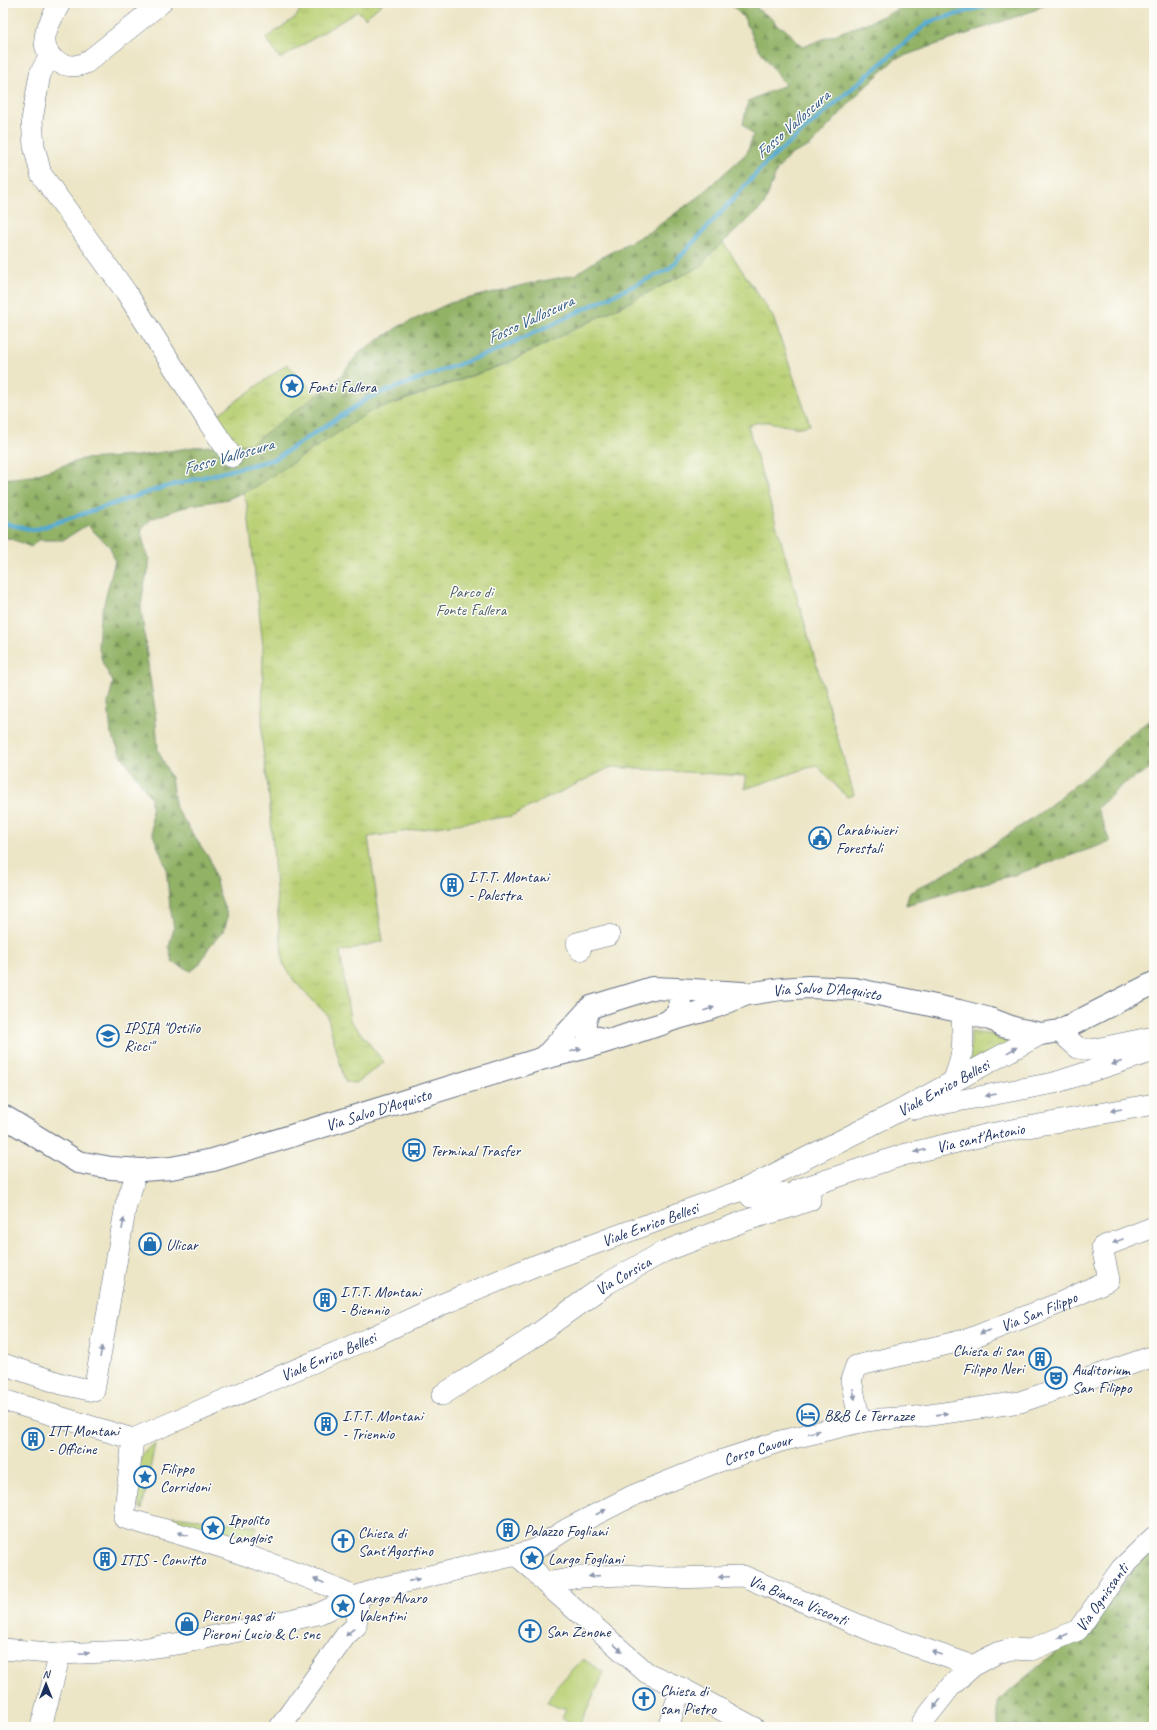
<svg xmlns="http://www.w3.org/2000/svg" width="1157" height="1730" font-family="Caveat,sans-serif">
	<defs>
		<pattern id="grass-tufts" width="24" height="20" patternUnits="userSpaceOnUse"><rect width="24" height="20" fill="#b9d074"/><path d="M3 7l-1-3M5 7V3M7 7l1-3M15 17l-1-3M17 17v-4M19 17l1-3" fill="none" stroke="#9eb367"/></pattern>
		<pattern id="forest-firs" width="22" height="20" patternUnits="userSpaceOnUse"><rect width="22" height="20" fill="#92b266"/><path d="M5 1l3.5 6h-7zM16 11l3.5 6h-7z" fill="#769157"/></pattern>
	</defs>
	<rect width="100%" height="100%" fill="#fdfcf7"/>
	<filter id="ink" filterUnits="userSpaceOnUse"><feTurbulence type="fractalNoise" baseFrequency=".025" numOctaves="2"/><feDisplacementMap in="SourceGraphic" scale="8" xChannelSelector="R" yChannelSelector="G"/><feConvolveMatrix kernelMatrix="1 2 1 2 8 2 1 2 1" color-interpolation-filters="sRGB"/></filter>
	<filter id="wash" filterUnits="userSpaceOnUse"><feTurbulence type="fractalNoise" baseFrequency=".012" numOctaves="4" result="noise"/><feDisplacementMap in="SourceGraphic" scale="16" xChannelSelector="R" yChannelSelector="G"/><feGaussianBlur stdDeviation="0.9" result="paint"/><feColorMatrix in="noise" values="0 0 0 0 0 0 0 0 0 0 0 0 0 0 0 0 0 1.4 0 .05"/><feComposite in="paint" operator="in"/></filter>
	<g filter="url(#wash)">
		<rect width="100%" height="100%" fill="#ece5c6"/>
		<g fill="url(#grass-tufts)" stroke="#6a8069">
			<path d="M304 3H383L365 18 358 11 280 59 266 38 296 17Z"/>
			<path d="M723 242 773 317 810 425C805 426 799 428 794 427 775 425 767 417 748 426L854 795 847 797 816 765 745 789 746 776 611 767 511 816 368 837 383 941 340 952 350 1020 384 1062 356 1083 345 1082 327 1015 295 982 283 963 278 915 269 795 262 741 263 646 247 504 229 460 209 421 287 364 317 395 339 378 394 404 505 364 701 266 710 254Z"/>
			<path d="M971 1032 1024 1039 970 1062Z"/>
		</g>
		<g fill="url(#forest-firs)" stroke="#567062">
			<path d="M729 3H755L758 10 772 18 777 26 786 29 802 47 874 20 912 3H1047L1035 10 895 59 860 92 811 145 790 155 777 170 764 205 710 254 701 266 505 364 371 411 257 486 228 499 191 505 170 512 151 519 141 530 144 545 149 559V569L144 585 141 607 149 672 155 709 158 750 171 778 176 808 200 845 210 859 219 893 228 917 224 930 209 947 199 965 191 971 172 962 169 947 174 928 170 907 166 867 152 832 151 798 120 753 111 733 108 704 113 682 103 664 98 645 100 619 115 561 110 547 87 525 63 540H38L31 547 9 538H3V479L32 476 83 459 139 456 194 447 251 444 339 378 359 353 398 327 450 303 527 284 574 275 602 257 651 231 699 196 747 153 753 135 743 124 748 101 785 85 757 46 744 18Z"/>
			<path d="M1154 717V764L1149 769 1125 783 1097 808 1110 842 1014 875 906 905 909 893 974 858 1044 810 1095 769 1128 736Z"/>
			<path d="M1154 1546V1727H998V1700L1086 1627Z"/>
		</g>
		<g fill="#b9d074" stroke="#6a8069">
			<path d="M155 1444 142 1510C134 1501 136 1465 143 1454 146 1450 151 1446 155 1444Z"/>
			<path d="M173 1516 257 1526C255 1535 253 1543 242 1543L172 1521Z"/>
			<path d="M583 1659 604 1673 579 1726 562 1719 566 1709 547 1702 557 1686Z"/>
		</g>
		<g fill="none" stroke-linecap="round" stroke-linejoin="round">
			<path stroke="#54aad0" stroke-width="4.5" d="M3 523 34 530 161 488 275 459 370 397 495 351 669 269 766 163 929 22 995 3"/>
		</g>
	</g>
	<g filter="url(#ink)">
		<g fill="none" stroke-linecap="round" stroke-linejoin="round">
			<g stroke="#646f82" stroke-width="22">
				<g id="minor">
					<path d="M60 3C55 13 46 26 45 37 43 61 67 71 86 63L161 3"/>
					<path d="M50 55 40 74 32 120 34 146 41 174 126 292 207 420 232 457"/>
					<path d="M580 950 577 943 609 935"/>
					<path d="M1059 1031 1078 1048 1091 1050 1154 1037"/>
					<path d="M953 1082C963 1056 964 1045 962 1018"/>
					<path d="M914 1109 1054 1083 1154 1051"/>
					<path d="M745 1189 751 1197H767L783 1193"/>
					<path id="s1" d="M797 1190 903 1155 990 1134 1154 1104"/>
					<path d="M3 1364 62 1384 94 1391 126 1205 133 1184"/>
					<path id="s2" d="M442 1395 529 1340 608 1283 663 1252 747 1220 787 1208 810 1200V1186"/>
					<path d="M3 1400 133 1439"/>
					<path id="s3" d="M860 1422 851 1380 856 1366 969 1339 1060 1303 1109 1280 1102 1247 1154 1227"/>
					<path id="s4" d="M133 1439 370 1338 443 1304 534 1266 745 1189 901 1110 1041 1034"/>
					<path d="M133 1439 124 1518C203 1540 280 1564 355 1597L358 1604 356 1626 346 1635 280 1727"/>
					<path d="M516 1555 535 1571 545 1583 647 1673 681 1688 753 1727"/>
					<path id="s5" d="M545 1583 581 1577 622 1575 675 1578 743 1576 875 1632 973 1666"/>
					<path id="s6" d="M3 1649 60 1654 128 1651 182 1643 318 1614 355 1597 381 1588 516 1555 534 1550 567 1529 632 1496 714 1463 781 1441 860 1422 880 1419 916 1417 1020 1402 1154 1356"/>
					<path d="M41 1727 60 1654"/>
					<path d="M668 1727 681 1688"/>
					<path id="s7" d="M922 1727V1723L951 1686 973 1666 997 1653 1012 1649 1031 1650 1078 1630 1121 1569 1154 1537"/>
				</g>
			</g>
			<g stroke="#646f82" stroke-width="24">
				<g id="major">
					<path d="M676 989 742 993"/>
					<path id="s8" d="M671 1020 710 1009 747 994 781 989 808 987 854 989 959 1011 990 1019 1016 1029"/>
					<path d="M1002 1026 1041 1034 1059 1031 1154 983"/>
					<path d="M544 1058 589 1009"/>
					<path id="s9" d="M5 1117 78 1162 111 1168 142 1170 171 1168 213 1160 544 1058C579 1050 614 1040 648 1028 655 1026 666 1024 671 1019 683 1011 681 1000 676 989L652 988 591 1007C579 1029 584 1037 609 1040"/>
				</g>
			</g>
			<use href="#minor" stroke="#fff" stroke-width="21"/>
			<use href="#major" stroke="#fff" stroke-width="22"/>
		</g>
		<defs><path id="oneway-solid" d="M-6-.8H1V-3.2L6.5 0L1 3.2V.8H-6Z"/></defs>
		<g fill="#8d97ae">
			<use href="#oneway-solid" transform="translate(709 1009) rotate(-18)"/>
			<use href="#oneway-solid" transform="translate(576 1050) rotate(-17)"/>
			<use href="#oneway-solid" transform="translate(1012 1050) rotate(-29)"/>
			<use href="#oneway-solid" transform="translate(1117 1063) rotate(162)"/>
			<use href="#oneway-solid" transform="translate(991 1095) rotate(169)"/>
			<use href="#oneway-solid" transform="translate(1116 1110) rotate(170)"/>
			<use href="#oneway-solid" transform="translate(920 1151) rotate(166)"/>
			<use href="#oneway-solid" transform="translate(123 1224) rotate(-80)"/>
			<use href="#oneway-solid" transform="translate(1118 1241) rotate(158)"/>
			<use href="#oneway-solid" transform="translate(985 1332) rotate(159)"/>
			<use href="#oneway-solid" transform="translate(101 1352) rotate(-80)"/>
			<use href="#oneway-solid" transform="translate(854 1394) rotate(79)"/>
			<use href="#oneway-solid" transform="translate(942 1414) rotate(-8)"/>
			<use href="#oneway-solid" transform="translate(814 1432) rotate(-13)"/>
			<use href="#oneway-solid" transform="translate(601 1512) rotate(-27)"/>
			<use href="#oneway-solid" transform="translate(183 1534) rotate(-164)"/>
			<use href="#oneway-solid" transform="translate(594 1576) rotate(176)"/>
			<use href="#oneway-solid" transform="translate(724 1577) rotate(178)"/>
			<use href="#oneway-solid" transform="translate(414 1580) rotate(-13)"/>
			<use href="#oneway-solid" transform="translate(319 1581) rotate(-157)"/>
			<use href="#oneway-solid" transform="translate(350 1632) rotate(137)"/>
			<use href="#oneway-solid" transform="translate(1063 1636) rotate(156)"/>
			<use href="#oneway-solid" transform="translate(618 1648) rotate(41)"/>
			<use href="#oneway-solid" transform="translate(84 1653) rotate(-3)"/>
			<use href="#oneway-solid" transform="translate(937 1653) rotate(-161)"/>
			<use href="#oneway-solid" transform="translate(937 1704) rotate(127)"/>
		</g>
	</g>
	<defs>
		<g id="sight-ring" transform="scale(1.15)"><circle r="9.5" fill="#fdfcf7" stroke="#1f6fb2" stroke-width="1.5"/><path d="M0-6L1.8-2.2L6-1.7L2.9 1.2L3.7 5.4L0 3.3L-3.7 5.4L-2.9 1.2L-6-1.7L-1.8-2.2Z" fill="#1f6fb2"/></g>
		<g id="civic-ring" transform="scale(1.15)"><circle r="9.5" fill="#fdfcf7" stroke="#1f6fb2" stroke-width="1.5"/><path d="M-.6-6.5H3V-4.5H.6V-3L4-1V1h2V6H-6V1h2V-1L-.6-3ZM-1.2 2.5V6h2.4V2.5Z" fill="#1f6fb2"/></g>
		<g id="building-ring" transform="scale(1.15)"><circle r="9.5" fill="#fdfcf7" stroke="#1f6fb2" stroke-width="1.5"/><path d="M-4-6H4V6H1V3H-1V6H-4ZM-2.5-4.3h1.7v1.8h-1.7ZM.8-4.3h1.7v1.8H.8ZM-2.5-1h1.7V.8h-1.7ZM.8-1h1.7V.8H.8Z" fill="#1f6fb2"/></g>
		<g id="school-ring" transform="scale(1.15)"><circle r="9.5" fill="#fdfcf7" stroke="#1f6fb2" stroke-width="1.5"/><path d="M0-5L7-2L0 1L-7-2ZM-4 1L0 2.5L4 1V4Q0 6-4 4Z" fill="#1f6fb2"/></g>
		<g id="bus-ring" transform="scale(1.15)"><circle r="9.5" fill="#fdfcf7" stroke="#1f6fb2" stroke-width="1.5"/><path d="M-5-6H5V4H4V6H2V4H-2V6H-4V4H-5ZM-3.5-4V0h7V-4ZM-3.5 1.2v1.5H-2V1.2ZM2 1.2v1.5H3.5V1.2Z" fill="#1f6fb2"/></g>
		<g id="shop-ring" transform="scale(1.15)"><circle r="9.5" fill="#fdfcf7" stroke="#1f6fb2" stroke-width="1.5"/><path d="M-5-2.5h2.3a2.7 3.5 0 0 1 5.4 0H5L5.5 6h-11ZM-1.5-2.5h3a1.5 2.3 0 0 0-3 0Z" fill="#1f6fb2"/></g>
		<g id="theatre-ring" transform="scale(1.15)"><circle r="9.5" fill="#fdfcf7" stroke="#1f6fb2" stroke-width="1.5"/><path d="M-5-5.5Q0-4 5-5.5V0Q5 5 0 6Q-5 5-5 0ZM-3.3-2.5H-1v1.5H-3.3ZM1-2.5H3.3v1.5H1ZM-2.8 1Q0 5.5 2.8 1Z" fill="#1f6fb2"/></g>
		<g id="hotel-ring" transform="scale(1.15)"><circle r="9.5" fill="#fdfcf7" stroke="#1f6fb2" stroke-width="1.5"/><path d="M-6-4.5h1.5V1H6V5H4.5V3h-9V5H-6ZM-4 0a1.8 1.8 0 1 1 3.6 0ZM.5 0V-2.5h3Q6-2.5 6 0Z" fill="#1f6fb2"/></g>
		<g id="church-ring" transform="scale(1.15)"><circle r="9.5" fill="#fdfcf7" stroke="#1f6fb2" stroke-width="1.5"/><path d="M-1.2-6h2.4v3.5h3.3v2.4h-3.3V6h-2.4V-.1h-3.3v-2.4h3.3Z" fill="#1f6fb2"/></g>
	</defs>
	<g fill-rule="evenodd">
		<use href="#sight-ring" x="292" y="386"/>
		<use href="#civic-ring" x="820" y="838"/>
		<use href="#building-ring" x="452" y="885"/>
		<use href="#school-ring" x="108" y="1036"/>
		<use href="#bus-ring" x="414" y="1150"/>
		<use href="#shop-ring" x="150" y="1244"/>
		<use href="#building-ring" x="325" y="1300"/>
		<use href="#building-ring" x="1040" y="1359"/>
		<use href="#theatre-ring" x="1056" y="1378"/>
		<use href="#hotel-ring" x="808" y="1415"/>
		<use href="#building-ring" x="326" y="1424"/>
		<use href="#building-ring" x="33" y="1439"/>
		<use href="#sight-ring" x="145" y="1477"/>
		<use href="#sight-ring" x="213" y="1528"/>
		<use href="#building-ring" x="508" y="1530"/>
		<use href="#church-ring" x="343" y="1541"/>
		<use href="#sight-ring" x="532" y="1558"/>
		<use href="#building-ring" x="105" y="1559"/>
		<use href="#sight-ring" x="343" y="1606"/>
		<use href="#shop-ring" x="187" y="1624"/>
		<use href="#church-ring" x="530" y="1631"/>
		<use href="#church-ring" x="644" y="1699"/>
	</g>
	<g text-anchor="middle" stroke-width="3" stroke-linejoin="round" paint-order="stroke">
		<g font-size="16" fill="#1b2f5e" stroke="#fdfcf7" text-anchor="start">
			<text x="308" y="392">Fonti Fallera</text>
			<text x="836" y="835">Carabinieri<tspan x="836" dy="18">Forestali</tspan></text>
			<text x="468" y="882">I.T.T. Montani<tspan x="468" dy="18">- Palestra</tspan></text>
			<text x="124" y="1033">IPSIA "Ostilio<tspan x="124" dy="18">Ricci"</tspan></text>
			<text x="430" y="1156">Terminal Trasfer</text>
			<text x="166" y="1250">Ulicar</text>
			<text x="340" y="1297">I.T.T. Montani<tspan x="340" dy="18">- Biennio</tspan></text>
			<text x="1024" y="1356" text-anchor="end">Chiesa di san<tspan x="1024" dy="18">Filippo Neri</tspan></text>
			<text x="1072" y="1375">Auditorium<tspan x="1072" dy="18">San Filippo</tspan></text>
			<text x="342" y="1421">I.T.T. Montani<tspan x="342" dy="18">- Triennio</tspan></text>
			<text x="824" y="1421">B&amp;B Le Terrazze</text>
			<text x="48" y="1436">ITT Montani<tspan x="48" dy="18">- Officine</tspan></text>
			<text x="160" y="1474">Filippo<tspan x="160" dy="18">Corridoni</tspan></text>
			<text x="228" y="1525">Ippolito<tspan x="228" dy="18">Langlois</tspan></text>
			<text x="524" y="1536">Palazzo Fogliani</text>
			<text x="358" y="1538">Chiesa di<tspan x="358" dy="18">Sant'Agostino</tspan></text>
			<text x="548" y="1564">Largo Fogliani</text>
			<text x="120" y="1565">ITIS - Convitto</text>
			<text x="358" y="1603">Largo Alvaro<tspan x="358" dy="18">Valentini</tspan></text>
			<text x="202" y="1621">Pieroni gas di<tspan x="202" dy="18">Pieroni Lucio &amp; C. snc</tspan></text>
			<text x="546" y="1637">San Zenone</text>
			<text x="660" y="1696">Chiesa di<tspan x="660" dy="18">san Pietro</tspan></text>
		</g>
		<g font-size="16" fill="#4a5f65" stroke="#fdfcf7">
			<text x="471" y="597">Parco di<tspan x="471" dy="18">Fonte Fallera</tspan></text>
		</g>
		<g font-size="16" fill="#1b2f5e" stroke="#fdfcf7">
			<text dy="6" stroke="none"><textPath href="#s8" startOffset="161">Via Salvo D'Acquisto</textPath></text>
			<text dy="6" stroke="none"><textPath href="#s4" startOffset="884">Viale Enrico Bellesi</textPath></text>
			<text dy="6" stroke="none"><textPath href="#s9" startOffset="395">Via Salvo D'Acquisto</textPath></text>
			<text dy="6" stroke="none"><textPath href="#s1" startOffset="191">Via sant'Antonio</textPath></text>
			<text dy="6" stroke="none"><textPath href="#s4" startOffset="560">Viale Enrico Bellesi</textPath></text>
			<text dy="6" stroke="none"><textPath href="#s2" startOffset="217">Via Corsica</textPath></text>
			<text dy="6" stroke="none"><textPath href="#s3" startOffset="249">Via San Filippo</textPath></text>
			<text dy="6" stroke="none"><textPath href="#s4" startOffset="212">Viale Enrico Bellesi</textPath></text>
			<text dy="6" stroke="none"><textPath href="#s6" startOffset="791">Corso Cavour</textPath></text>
			<text dy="6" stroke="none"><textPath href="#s7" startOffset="234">Via Ognissanti</textPath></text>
			<text dy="6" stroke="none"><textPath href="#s5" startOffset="259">Via Bianca Visconti</textPath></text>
		</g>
		<g font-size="17" font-style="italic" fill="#2f5a86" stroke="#fdfcf7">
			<text transform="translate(792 124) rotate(-42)" y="6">Fosso Valloscura</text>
			<text transform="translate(530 319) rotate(-25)" y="6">Fosso Valloscura</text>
			<text transform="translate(228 456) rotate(-16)" y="6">Fosso Valloscura</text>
		</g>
	</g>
	<rect width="1157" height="1730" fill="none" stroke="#fdfcf7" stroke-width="16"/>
	<g transform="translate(46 1684)" stroke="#fdfcf7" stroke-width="3" paint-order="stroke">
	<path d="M0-3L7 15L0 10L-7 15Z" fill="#1b2f5e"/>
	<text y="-6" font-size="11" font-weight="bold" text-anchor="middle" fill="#1b2f5e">N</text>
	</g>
</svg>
